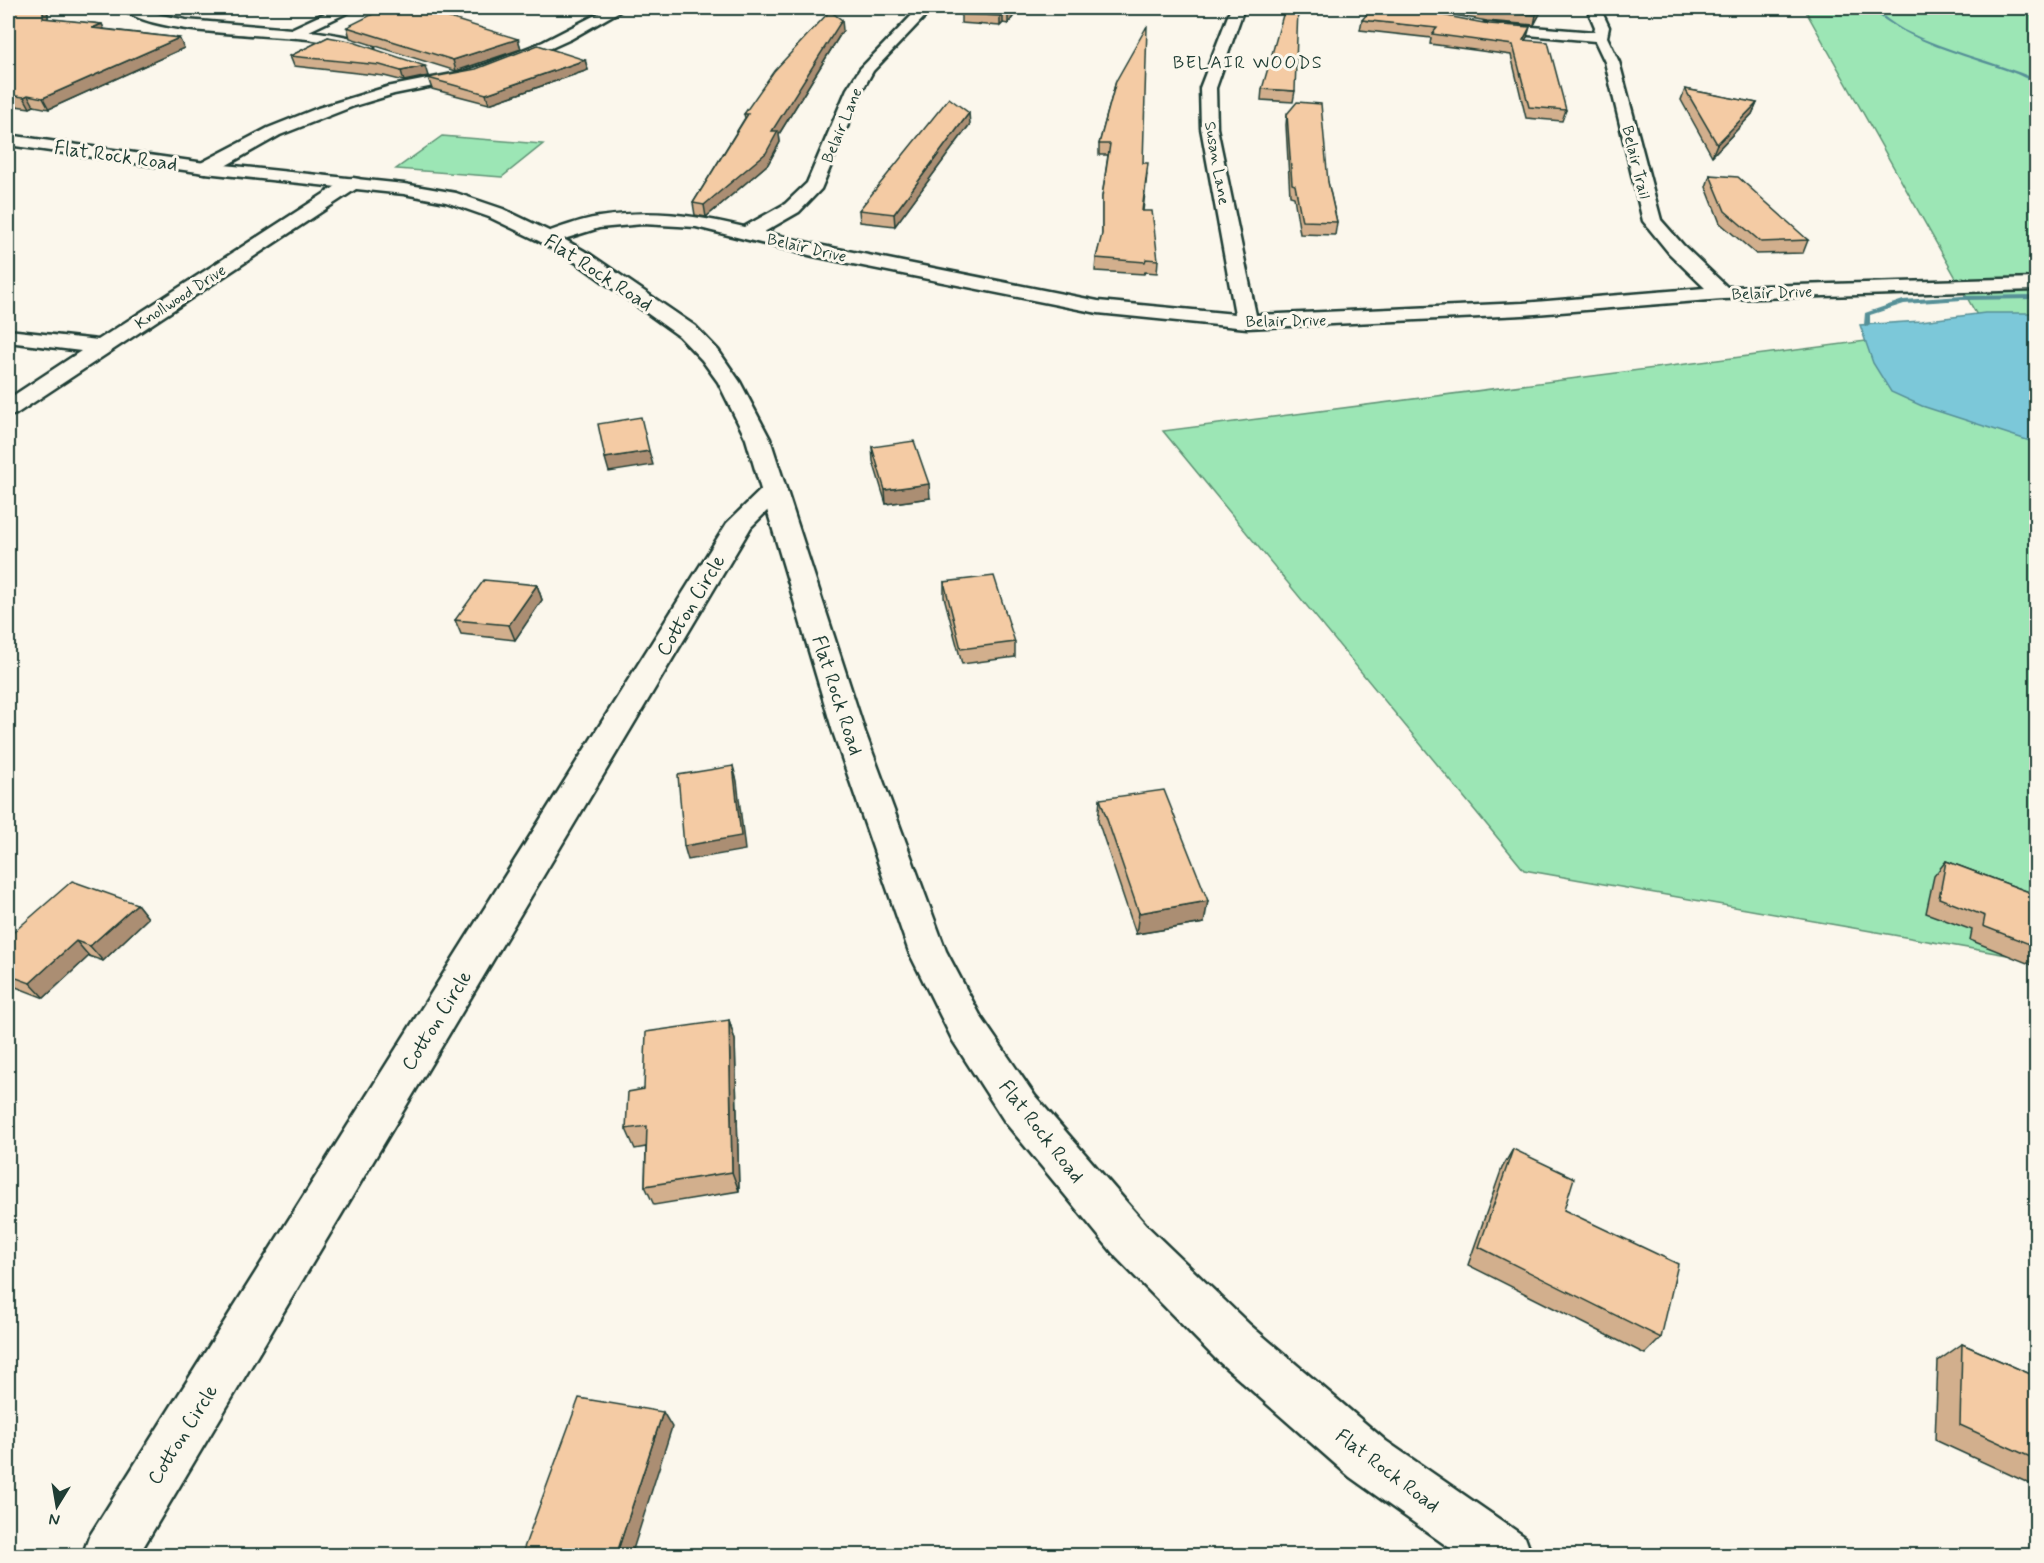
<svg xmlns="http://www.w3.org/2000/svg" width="2044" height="1563" font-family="Mynerve,sans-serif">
	<rect width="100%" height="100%" fill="#fbf7ec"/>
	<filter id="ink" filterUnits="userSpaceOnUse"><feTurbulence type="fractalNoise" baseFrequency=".0167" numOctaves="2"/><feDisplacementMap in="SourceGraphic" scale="12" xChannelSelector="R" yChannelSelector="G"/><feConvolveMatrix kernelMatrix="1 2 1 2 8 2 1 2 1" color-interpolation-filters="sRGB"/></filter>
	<g filter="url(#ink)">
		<g fill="#9ce6b5" stroke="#5e9274" stroke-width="1.5">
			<path d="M1804 8H2036V960L1524 870 1163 431 1983 326Z"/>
			<path d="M442 136 543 144 502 177 396 169Z"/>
		</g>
		<path fill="#7bc8d9" stroke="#569097" stroke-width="1.5" d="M1985 313H2036V443L1922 406 1891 392 1873 363 1860 325 1921 321Z"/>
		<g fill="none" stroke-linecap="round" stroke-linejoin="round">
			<g fill="#569097" fill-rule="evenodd">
				<path d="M222 8H226L223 13H219Z"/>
				<path d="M1869 8H1873C1883 15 1893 24 1904 30 1946 51 1993 61 2036 79V82C2028 80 2020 75 2011 72 1961 54 1910 43 1869 8Z"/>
				<path d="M2036 295V299L1962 300 1904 304 1870 315V325L1867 327 1864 325 1865 313 1903 300 1962 296Z"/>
			</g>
			<g stroke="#1f3d34" stroke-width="5">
				<g id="minor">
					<path d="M123 8H140L161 15 186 20 291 29 336 8H352L351 11 309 31C325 33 364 37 374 48L367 52C347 47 328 42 308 39 270 34 148 35 123 8Z"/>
					<path d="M609 8H625L571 39 516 64 478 77 394 94 354 106 280 135 218 170 205 173 199 172 196 168 199 164 268 128 318 108 387 87 463 72 487 64 543 42Z"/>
					<path d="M919 8H933L873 71 863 89 821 189 799 212 764 232 813 244 1098 301 1235 314 1201 128 1200 88 1231 8H1244L1216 88 1217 128 1256 315 1523 303 1705 288 1669 253 1643 221 1605 62 1595 41 1485 31 1478 27 1485 23 1594 32 1595 27 1587 8H1600L1609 27 1607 37 1619 62 1661 220 1683 245 1727 287 2036 278V290L1722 299 1523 315 1247 328 1098 313 813 256 696 227 643 224 599 228 548 244 541 242 538 238 541 234C560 228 579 220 599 217 651 209 693 215 744 227L785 204 807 183 847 89 860 69Z"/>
					<path d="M353 178 359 179 362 183 359 187 16 414 8 416V399L81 351 8 342V330L98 340 347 179Z"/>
					<path d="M774 483 783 486 787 491 751 527 138 1556H82L89 1537 727 523 765 486Z"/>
				</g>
			</g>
			<g stroke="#1f3d34" stroke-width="5">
				<path id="tertiary" d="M8 135 205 163 404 184 456 193 503 209 555 234 591 255 695 326 718 350 740 382 770 439 865 732 946 951 981 1017 1035 1096 1148 1227 1250 1325 1386 1441 1525 1537 1532 1556H1461L1350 1477 1216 1359 1116 1257 1005 1122 953 1041 909 952 833 732 746 439 718 382 702 360 679 336 577 263 541 242 489 217 446 202 404 194 205 173 8 145Z"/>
			</g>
			<use href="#minor" fill="#fbf7ec" fill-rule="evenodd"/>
			<use href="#tertiary" fill="#fbf7ec" fill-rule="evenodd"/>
		</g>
		<g fill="#d2af8d" stroke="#1f3d34" stroke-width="1.5">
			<path d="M8 8H45L48 14V19L102 24 104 29 179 38 184 48 49 109 34 106 30 108 8 105Z"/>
			<path d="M1019 8 1008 24 1003 23 1000 26 961 23V14Z"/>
			<path d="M1416 8H1543L1534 25 1487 21Z"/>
			<path d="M1362 20 1527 37 1525 40 1566 110 1562 121 1526 118 1511 55 1430 44 1431 38 1360 30Z"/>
			<path d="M347 27 518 39 521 49 456 71 350 38Z"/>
			<path d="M843 30 779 134 780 142 768 164 706 217 695 215 693 203 745 118 744 114Z"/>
			<path d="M328 37 428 76 404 81 384 76 294 66 290 56Z"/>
			<path d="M585 60 588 70 489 104 432 89 428 78Z"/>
			<path d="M1116 81 1147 174 1143 211 1158 260 1157 273 1145 272 1144 274 1095 271 1096 258 1102 237V197L1108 155H1099V144Z"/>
			<path d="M1262 89 1295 91 1293 102 1261 100Z"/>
			<path d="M1685 89 1757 103 1752 114 1712 156 1681 100Z"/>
			<path d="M1287 114 1328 182 1337 222 1335 235 1300 234 1294 197 1290 196 1286 125Z"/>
			<path d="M970 124 895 226 860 222 859 210Z"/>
			<path d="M1710 175 1808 240 1803 253 1756 254 1720 223 1706 187Z"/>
			<path d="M872 447 930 498 886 504 873 461Z"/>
			<path d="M944 582 1015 642V657L962 664 944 597Z"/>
			<path d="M537 585 542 600 515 640 461 634 455 620Z"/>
			<path d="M2037 626V663L2031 634Z"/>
			<path d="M1100 799 1204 923 1136 934 1098 821Z"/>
			<path d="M1946 861 2037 895V967L1970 940 1972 930 1926 913 1934 876Z"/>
			<path d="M137 904 148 918 103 961 89 956 44 998 8 984V937Z"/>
			<path d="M729 1020 735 1040 739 1191 654 1205 645 1186 646 1147 635 1149 626 1129 644 1089Z"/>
			<path d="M1513 1149 1661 1338 1645 1354 1468 1265 1502 1168Z"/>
			<path d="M1962 1344 2037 1377V1487L1935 1440 1938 1361Z"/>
		</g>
		<g fill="#ab8e73" stroke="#1f3d34" stroke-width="1.5">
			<path d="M43 8H45L48 14V28L43 18Z"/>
			<path d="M1013 8H1019L1008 24V14Z"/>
			<path d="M1540 8H1543L1534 25 1536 15Z"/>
			<path d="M1003 13V23L1000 26V16Z"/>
			<path d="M842 20 843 30 779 134 780 142 768 164 706 217 704 205Z"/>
			<path d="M102 24 106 34 92 28Z"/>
			<path d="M1530 27 1527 37 1520 50 1523 40Z"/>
			<path d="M179 38 184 48 49 109 43 98Z"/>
			<path d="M518 39 521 49 456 71 453 60Z"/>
			<path d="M585 60 588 70 489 104 486 94Z"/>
			<path d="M425 66 428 76 404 81 401 71Z"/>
			<path d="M28 95 34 106 30 108 24 97Z"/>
			<path d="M1757 103 1752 114 1712 156 1717 144Z"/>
			<path d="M969 113 970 124 895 226 894 214Z"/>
			<path d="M649 451 653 465 609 472 605 458Z"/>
			<path d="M929 484 930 498 886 504 885 490Z"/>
			<path d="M537 585 542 600 515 640 509 625Z"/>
			<path d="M733 766 737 781 745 850 688 860 684 846Z"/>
			<path d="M1208 901 1204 923 1136 934 1139 913Z"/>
			<path d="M137 904 148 918 103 961 90 946Z"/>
			<path d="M76 941 89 956 44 998 30 983Z"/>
			<path d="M729 1020 735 1040 739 1191 732 1172Z"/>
			<path d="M663 1412 672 1427 631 1556H616Z"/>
		</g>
		<g fill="#f4cba4" stroke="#1f3d34" stroke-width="1.5">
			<path d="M8 8H43V18L102 24 92 28 179 38 43 98 28 95 24 97 8 95Z"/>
			<path d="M385 8 427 11 518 39 453 60 347 27Z"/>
			<path d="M966 8H1013L1008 14 1003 13 1000 16 961 14Z"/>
			<path d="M1285 8H1298L1295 91 1262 89Z"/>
			<path d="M1372 8H1405L1489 24 1530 27 1523 40 1548 42 1566 110 1529 107 1513 45 1432 34 1437 28 1362 20Z"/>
			<path d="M1469 8H1540L1536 15 1490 11Z"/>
			<path d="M830 11 842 20 772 131H778L766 153 704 205 693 203 748 114H744L774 71Z"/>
			<path d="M1147 26 1143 163H1148L1142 211H1152L1158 260 1146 259 1145 262 1096 258 1102 234V197L1110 144H1099L1116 81Z"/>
			<path d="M328 37 350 41 425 66 401 71 380 65 290 56Z"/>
			<path d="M538 45 585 60 486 94 428 78 476 69Z"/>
			<path d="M1685 89 1757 103 1717 144Z"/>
			<path d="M949 98 969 113 894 214 859 210Z"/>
			<path d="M1297 102 1321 104 1328 182 1337 222 1302 221 1295 185 1292 184 1287 114Z"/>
			<path d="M1710 175 1738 177 1808 240 1761 242 1725 211Z"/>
			<path d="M641 417 649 451 605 458 598 424Z"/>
			<path d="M914 441 929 484 885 490 872 447Z"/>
			<path d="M994 576 1015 642 961 649 944 582Z"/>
			<path d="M484 580 537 585 509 625 455 620Z"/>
			<path d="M733 766 741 836 684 846 678 775Z"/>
			<path d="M1164 790 1208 901 1139 913 1100 799Z"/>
			<path d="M1946 861 2037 895V947L1983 926 1985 916 1939 898Z"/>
			<path d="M72 881 137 904 90 946 76 941 30 983 8 975V937Z"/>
			<path d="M729 1020 732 1172 645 1186 647 1126 626 1129 628 1092 644 1089 646 1032Z"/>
			<path d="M1513 1149 1574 1178 1564 1210 1678 1264 1661 1338 1479 1247Z"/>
			<path d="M1962 1344 2037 1377V1460L1960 1425Z"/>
			<path d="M579 1398 663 1412 616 1556H521Z"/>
		</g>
	</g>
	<g text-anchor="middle" stroke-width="6" stroke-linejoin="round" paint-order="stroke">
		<g font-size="16" fill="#1f3d34" stroke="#fbf7ec">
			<text transform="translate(841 125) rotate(-67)" y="6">Belair Lane</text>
			<text transform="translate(1637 162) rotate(76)" y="6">Belair Trail</text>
			<text transform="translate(1218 163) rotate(80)" y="6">Susan Lane</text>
			<text transform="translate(807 247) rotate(13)" y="6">Belair Drive</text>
			<text transform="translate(1772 292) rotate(-2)" y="6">Belair Drive</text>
			<text transform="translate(180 296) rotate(-33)" y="6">Knollwood Drive</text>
			<text transform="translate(1286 320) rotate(-1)" y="6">Belair Drive</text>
		</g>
		<g font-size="18" letter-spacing="1.5" fill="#1f3d34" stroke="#fbf7ec">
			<text x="1248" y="68">BELAIR WOODS</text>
		</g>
		<g font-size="20" fill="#1f3d34" stroke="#fbf7ec">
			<text transform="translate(116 155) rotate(8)" y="7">Flat Rock Road</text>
			<text transform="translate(599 272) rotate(33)" y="7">Flat Rock Road</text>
			<text transform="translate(690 605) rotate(-59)" y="7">Cotton Circle</text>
			<text transform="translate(838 695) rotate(72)" y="7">Flat Rock Road</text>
			<text transform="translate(436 1020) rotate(-58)" y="7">Cotton Circle</text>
			<text transform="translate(1042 1131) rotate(52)" y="7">Flat Rock Road</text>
			<text transform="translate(182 1434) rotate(-58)" y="7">Cotton Circle</text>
			<text transform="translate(1388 1470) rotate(37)" y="7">Flat Rock Road</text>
		</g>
	</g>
	<rect width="2044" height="1563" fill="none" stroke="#fbf7ec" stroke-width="30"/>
	<rect x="15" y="15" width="2014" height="1533" fill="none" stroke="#1f3d34" stroke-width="2" filter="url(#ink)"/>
	<g transform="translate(57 1506) rotate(191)" stroke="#fbf7ec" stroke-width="4.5" paint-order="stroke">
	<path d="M0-4.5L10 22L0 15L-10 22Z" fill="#1f3d34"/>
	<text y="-9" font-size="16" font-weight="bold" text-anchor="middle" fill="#1f3d34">N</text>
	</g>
</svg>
